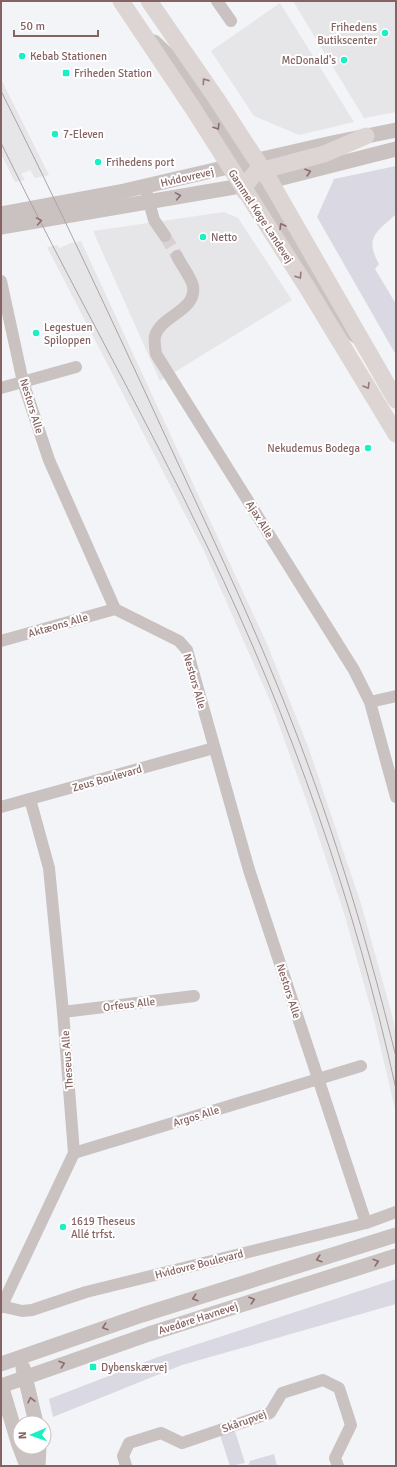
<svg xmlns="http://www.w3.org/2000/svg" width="397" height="1467" font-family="Signika,sans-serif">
	<rect width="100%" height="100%" fill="#f3f4f7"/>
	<g fill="#e6e5e7">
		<path d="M293 1H396V112L364 118Z"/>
		<path d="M280 3 354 122 299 135 254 116 211 51Z"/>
		<path d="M1 79 49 175 35 178 30 170 21 174 25 180 15 182 1 154Z"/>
		<path d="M224 212 238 218 292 300 160 381 93 231Z"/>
		<path d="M81 241 267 644 309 749 362 907 392 1015 396 1032V1113L374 1020 344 913 309 808 271 703 204 551 47 247 57 245 59 248 71 243Z"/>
	</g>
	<g fill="#dad8e3">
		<path d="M396 166V214C377 232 364 237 379 264L375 269 396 304V355L317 217 334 179Z"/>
		<path d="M396 1279V1304L182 1365 53 1417 49 1399 158 1357Z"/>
		<path d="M235 1431 245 1463 230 1466 220 1435Z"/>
		<path d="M274 1454 277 1466H248L250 1461Z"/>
	</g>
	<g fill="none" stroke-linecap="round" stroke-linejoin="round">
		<path stroke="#d8d0d2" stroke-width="12" stroke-dasharray="12 6" stroke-linecap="butt" d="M165 236 177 256"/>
		<g stroke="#cac1c1" stroke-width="12">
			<path d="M217 1 231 21"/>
			<path d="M147 194 154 220 165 236"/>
			<path d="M177 256C181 265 191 277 193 286 197 311 161 315 155 336 154 342 155 348 156 354L354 670 370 702 396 797"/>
			<path d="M1 281 23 382 49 460 115 609 179 641 187 650 249 870 366 1223"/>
			<path d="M1 388 76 367"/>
			<path d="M1 641 115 609"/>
			<path d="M370 702 396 696"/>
			<path d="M1 807 214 748"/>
			<path d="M63 1012 194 996"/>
			<path d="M74 1153 361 1066"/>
			<path d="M1 1306 22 1311 32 1310 86 1292 366 1223 396 1212"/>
			<path d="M3 1307 5 1299 74 1153 63 1012 49 868 30 799"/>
			<path d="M126 1466 123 1456 129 1443 161 1433 182 1443 270 1413 282 1393 323 1380 339 1388 351 1425 335 1458 338 1466"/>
		</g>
		<g stroke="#cac1c1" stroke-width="15">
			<path d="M154 42 177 64 221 133 243 164 250 168"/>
			<path d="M249 178 256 182 341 322 356 336"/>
			<path d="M1 214 124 191 332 143 396 130"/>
			<path d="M1 227 270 181 396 149"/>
			<path d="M1 1364 142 1315 396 1235"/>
			<path d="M23 1368 36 1423"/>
			<path d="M1 1385 18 1442 27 1466"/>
			<path d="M1 1386 149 1334 396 1256"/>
			<path d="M38 1466 39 1447"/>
		</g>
		<g stroke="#ddd4d4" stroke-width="17">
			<path d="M121 1 192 107 308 289 396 434"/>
			<path d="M149 1 216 98 270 181 396 400"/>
			<path d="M245 192 246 184 256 172 324 154 366 136"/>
		</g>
		<g stroke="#afa2a2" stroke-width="1">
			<path d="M1 91C58 204 111 318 164 433 204 520 246 607 282 697 329 814 366 935 396 1057"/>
			<path d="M1 143C67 279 143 411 208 548 291 720 355 903 396 1089"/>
		</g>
	</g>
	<defs><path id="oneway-chevron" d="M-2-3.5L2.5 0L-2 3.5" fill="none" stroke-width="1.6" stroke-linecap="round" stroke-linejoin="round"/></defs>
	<g stroke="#977a7a">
		<use href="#oneway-chevron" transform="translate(205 81) rotate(-125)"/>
		<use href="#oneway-chevron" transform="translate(299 276) rotate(57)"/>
		<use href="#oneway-chevron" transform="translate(367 386) rotate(59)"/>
	</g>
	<g stroke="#8d6c6c">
		<use href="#oneway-chevron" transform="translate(217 127) rotate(58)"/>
		<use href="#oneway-chevron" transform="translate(308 172) rotate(-16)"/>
		<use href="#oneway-chevron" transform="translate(178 196) rotate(-10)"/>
		<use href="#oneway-chevron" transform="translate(39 221) rotate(-10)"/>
		<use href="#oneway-chevron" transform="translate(282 226) rotate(-121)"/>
		<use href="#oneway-chevron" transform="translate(319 1259) rotate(163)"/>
		<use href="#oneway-chevron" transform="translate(376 1262) rotate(-17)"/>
		<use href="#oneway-chevron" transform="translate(195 1298) rotate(163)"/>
		<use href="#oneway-chevron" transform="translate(252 1300) rotate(-18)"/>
		<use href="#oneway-chevron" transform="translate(105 1327) rotate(161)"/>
		<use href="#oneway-chevron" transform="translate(62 1364) rotate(-19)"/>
		<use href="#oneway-chevron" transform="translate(31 1400) rotate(-103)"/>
	</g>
	<g fill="#19f0c4" stroke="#fff" stroke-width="1.5">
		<circle cx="385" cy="33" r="4"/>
		<circle cx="22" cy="56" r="4"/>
		<circle cx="344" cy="60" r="4"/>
		<rect x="62" y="69" width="8" height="8" rx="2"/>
		<circle cx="55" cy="134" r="4"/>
		<circle cx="98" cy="162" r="4"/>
		<circle cx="203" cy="237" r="4"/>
		<circle cx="36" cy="333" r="4"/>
		<circle cx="368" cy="448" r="4"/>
		<circle cx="63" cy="1227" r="4"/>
		<rect x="89" y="1363" width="8" height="8" rx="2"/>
	</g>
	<g text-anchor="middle" stroke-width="4" stroke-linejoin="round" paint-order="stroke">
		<g font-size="11" fill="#866363" stroke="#fff" text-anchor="start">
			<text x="377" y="31" text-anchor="end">Frihedens<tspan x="377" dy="13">Butikscenter</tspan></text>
			<text x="30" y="60">Kebab Stationen</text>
			<text x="336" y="64" text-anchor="end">McDonald's</text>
			<text x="74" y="77">Friheden Station</text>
			<text x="63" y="138">7-Eleven</text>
			<text x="106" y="166">Frihedens port</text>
			<text x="211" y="241">Netto</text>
			<text x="44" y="331">Legestuen<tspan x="44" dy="13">Spiloppen</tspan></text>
			<text x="360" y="452" text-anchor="end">Nekudemus Bodega</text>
			<text x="71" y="1225">1619 Theseus<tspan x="71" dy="13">Allé trfst.</tspan></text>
			<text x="101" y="1371">Dybenskærvej</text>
		</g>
		<g font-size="11" fill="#866363" stroke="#fff">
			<text transform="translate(187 177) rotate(-13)" y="4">Hvidovrevej</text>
			<text transform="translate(261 216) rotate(57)" y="4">Gammel Køge Landevej</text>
			<text transform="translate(32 406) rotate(73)" y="4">Nestors Alle</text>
			<text transform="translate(260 519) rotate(58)" y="4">Ajax Alle</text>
			<text transform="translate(58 625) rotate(-16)" y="4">Aktæons Alle</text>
			<text transform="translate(195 681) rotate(74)" y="4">Nestors Alle</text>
			<text transform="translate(107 778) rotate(-16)" y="4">Zeus Boulevard</text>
			<text transform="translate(289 991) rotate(72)" y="4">Nestors Alle</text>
			<text transform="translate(129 1004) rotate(-7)" y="4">Orfeus Alle</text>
			<text transform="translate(67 1060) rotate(-94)" y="4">Theseus Alle</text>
			<text transform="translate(196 1116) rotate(-17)" y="4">Argos Alle</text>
			<text transform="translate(199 1264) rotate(-14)" y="4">Hvidovre Boulevard</text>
			<text transform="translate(198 1318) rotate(-18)" y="4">Avedøre Havnevej</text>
			<text transform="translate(244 1421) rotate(-20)" y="4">Skårupvej</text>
		</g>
	</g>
	<rect width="397" height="1467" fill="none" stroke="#866363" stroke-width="4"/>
	<g transform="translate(32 1435) rotate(268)"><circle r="19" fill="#ffffff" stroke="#cfc1c1"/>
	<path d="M0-3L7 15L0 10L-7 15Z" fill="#19f0c4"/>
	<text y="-6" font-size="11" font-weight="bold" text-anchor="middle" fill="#866363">N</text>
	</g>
	<path d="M14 30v6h84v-6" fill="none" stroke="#866363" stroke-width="2"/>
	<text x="20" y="30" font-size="12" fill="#866363" stroke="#ffffff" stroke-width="3" paint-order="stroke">50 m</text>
</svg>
